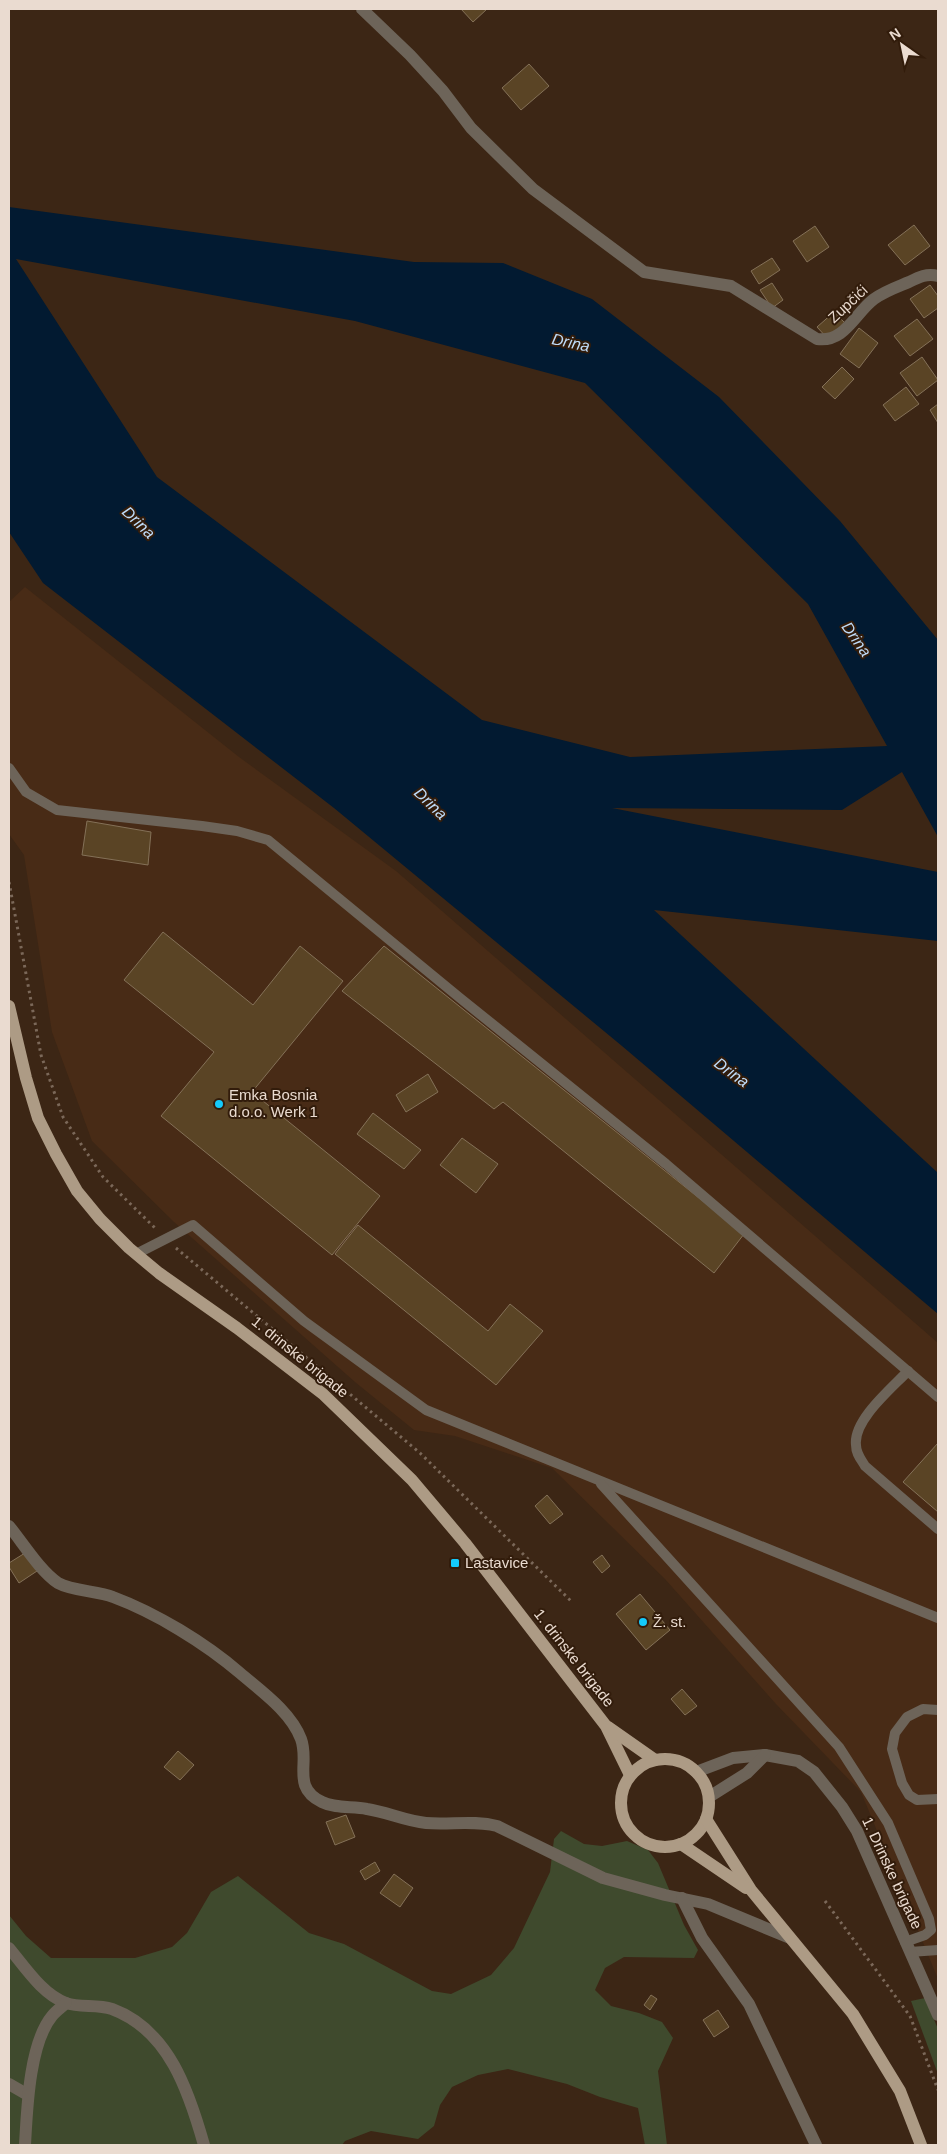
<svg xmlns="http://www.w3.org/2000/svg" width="947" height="2154" font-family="Helvetica,sans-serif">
	<rect width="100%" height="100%" fill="#3c2615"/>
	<path fill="#482b16" d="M25 587 239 757 396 871 938 1343V1979L861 1792 776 1704 665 1579 552 1468 455 1436 414 1430 355 1382 174 1222 92 1141 52 1032 24 855 9 834V602Z"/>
	<g fill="#3f4a2d">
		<path d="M561 1831 584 1844 602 1846 627 1841 648 1850 658 1863 684 1925 698 1950 694 1958 624 1957 605 1968 595 1990 611 2006 639 2013 662 2022 673 2038 658 2071 667 2145H645L638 2108 600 2097 567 2084 508 2069 478 2075 452 2087 440 2105 434 2126 418 2139 371 2131 345 2141 342 2145H9V1915L26 1936 51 1958H135L172 1947 187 1933 211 1892 238 1876 309 1933 344 1944 432 1991 451 1994 491 1975 514 1948 550 1872 554 1839Z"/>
		<path d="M925 1998 938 2029V2074L911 2001Z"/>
	</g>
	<path fill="#021a31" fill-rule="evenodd" d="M9 207 414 262 503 263 592 299 719 397 840 521 938 640V837L902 772 842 810 612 808 938 872V941L654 910 938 1173V1314L622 1046 334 808 43 583 9 532ZM16 259 355 321 585 383 808 604 887 746 630 757 482 720 157 477Z"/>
	<g fill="#5a4425" stroke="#847158">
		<path d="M461 9H487L473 22Z"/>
		<path d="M529 64 549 86 521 110 502 88Z"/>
		<path d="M914 225 930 246 905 265 888 245Z"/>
		<path d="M815 226 829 247 807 262 793 241Z"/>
		<path d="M772 258 780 270 759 284 751 271Z"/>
		<path d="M772 283 783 300 772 308 760 290Z"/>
		<path d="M930 285 938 296V308L924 318 910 299Z"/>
		<path d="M834 312 845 323 828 339 817 327Z"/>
		<path d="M917 319 933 339 910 356 894 336Z"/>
		<path d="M859 328 878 343 859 368 840 354Z"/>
		<path d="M922 357 938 380 917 396 900 373Z"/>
		<path d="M842 367 854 379 835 399 822 387Z"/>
		<path d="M906 387 919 404 895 421 883 405Z"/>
		<path d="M938 404V423L930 410Z"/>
		<path d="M87 821 151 832 148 865 82 855Z"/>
		<path d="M163 932 253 1005 300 946 343 981 252 1092 380 1196 332 1255 161 1116 214 1052 124 980Z"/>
		<path d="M384 946 744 1234 714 1273 503 1102 494 1109 342 991Z"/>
		<path d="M428 1074 438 1092 406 1112 396 1095Z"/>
		<path d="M373 1113 421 1150 404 1169 357 1134Z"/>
		<path d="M462 1138 498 1164 476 1193 440 1165Z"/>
		<path d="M358 1225 488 1331 510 1304 543 1331 496 1385 335 1254Z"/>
		<path d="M938 1443V1512L903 1482Z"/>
		<path d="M547 1495 563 1514 550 1524 535 1506Z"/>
		<path d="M25 1553 37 1571 19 1583 9 1567V1563Z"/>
		<path d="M602 1555 610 1566 602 1573 593 1562Z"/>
		<path d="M640 1594 670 1630 646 1650 616 1614Z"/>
		<path d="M682 1689 697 1706 685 1715 671 1699Z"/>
		<path d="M178 1751 194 1765 180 1780 164 1767Z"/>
		<path d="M346 1815 355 1837 335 1845 326 1822Z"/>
		<path d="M375 1862 380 1871 365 1880 360 1871Z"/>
		<path d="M394 1874 413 1888 400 1907 380 1893Z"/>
		<path d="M651 1995 657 1999 650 2010 644 2005Z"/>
		<path d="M718 2010 729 2027 714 2037 703 2020Z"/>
	</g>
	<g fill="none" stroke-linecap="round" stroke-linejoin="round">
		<g stroke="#7b6859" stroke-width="3" stroke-dasharray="2.5 4" stroke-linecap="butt">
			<path d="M9 882 41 1055 63 1117 103 1177 157 1230"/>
			<path d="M176 1248 420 1453 571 1601"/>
			<path d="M825 1901 910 2016 938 2090"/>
		</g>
		<g stroke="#6d6459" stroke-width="10">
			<path d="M9 768 26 792 57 810 202 826 237 831 268 840 460 998 666 1164 938 1397"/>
			<path d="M136 1254 193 1225 304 1321 426 1410 938 1618"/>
			<path d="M908 1371C892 1388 853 1420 856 1445 856 1454 861 1459 865 1466L938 1529"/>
			<path d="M601 1484 839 1747 888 1823 929 1919 931 1930 925 1935 905 1942"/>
			<path d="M938 1710 923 1709 907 1717 895 1733 892 1749 902 1783 909 1795 917 1800 938 1799"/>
			<path d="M910 1952 938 1950"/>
		</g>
		<g stroke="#6d6459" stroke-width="12">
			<path d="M362 9 410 55 443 91 471 128 533 189 644 272 731 286 817 339C845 343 855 313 874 299 885 291 897 287 909 282 919 277 927 273 938 276"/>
			<path d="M9 1526C23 1543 40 1571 58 1583 72 1591 98 1591 113 1597 156 1613 205 1643 240 1673 261 1691 291 1712 301 1739 310 1763 291 1787 322 1802 336 1809 352 1806 367 1809 387 1812 405 1821 426 1823 450 1825 474 1820 497 1826L603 1878 665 1895 708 1904 790 1938"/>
			<path d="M696 1772 733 1758 765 1755 798 1761 814 1772 842 1807 857 1831 938 2015"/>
			<path d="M709 1797 747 1773 765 1755"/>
			<path d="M682 1898 702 1938 749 2004 816 2145"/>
			<path d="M9 1948C25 1967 42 1994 66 2003 80 2008 97 2004 112 2009 169 2030 189 2092 204 2145"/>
			<path d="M9 2084 28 2095"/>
			<path d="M25 2145C27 2110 29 2044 52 2016 56 2011 62 2007 66 2003"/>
		</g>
		<g stroke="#ad9b85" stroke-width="12">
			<path d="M9 1006 26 1078 38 1118 56 1154 77 1191 100 1219 129 1248 159 1273 237 1328 323 1394 412 1480 465 1543 606 1726 630 1775"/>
			<path d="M608 1727 655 1760"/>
			<circle cx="665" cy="1803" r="44"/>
			<path d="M706 1819 751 1890 853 2014 900 2091 921 2145"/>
			<path d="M681 1844 746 1888"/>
		</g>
	</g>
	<g fill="#14cafb" stroke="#321c0b" stroke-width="2">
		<circle cx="219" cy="1104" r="5"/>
		<rect x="450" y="1558" width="10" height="10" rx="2.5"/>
		<circle cx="643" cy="1622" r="5"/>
	</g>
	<g text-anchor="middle" stroke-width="4" stroke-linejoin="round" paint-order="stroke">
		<g font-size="15" fill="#eadbd0" stroke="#321c0b">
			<text transform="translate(848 304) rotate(-43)" y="5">Zupčići</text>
			<text transform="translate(300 1357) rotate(39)" y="5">1. drinske brigade</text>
			<text transform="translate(574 1658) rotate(52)" y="5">1. drinske brigade</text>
			<text transform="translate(892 1873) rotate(65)" y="5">1. Drinske brigade</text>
		</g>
		<g font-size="15" fill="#eadbd0" stroke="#321c0b" text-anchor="start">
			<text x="229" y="1100">Emka Bosnia<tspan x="229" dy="17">d.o.o. Werk 1</tspan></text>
			<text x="465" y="1568">Lastavice</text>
			<text x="653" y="1627">Ž. st.</text>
		</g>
		<g font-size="16" font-style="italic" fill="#bfdcf9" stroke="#321c0b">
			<text transform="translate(571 342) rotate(12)" y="6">Drina</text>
			<text transform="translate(139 522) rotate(44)" y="6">Drina</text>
			<text transform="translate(857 639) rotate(55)" y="6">Drina</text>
			<text transform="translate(431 803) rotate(44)" y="6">Drina</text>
			<text transform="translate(732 1072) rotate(36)" y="6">Drina</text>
		</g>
	</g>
	<rect width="947" height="2154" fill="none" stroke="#eadbd0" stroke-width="20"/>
	<g transform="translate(902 45) rotate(327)" stroke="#321c0b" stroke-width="4" paint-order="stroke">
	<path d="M0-4L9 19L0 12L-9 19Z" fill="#eadbd0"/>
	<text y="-8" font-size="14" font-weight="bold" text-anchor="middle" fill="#eadbd0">N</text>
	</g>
</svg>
